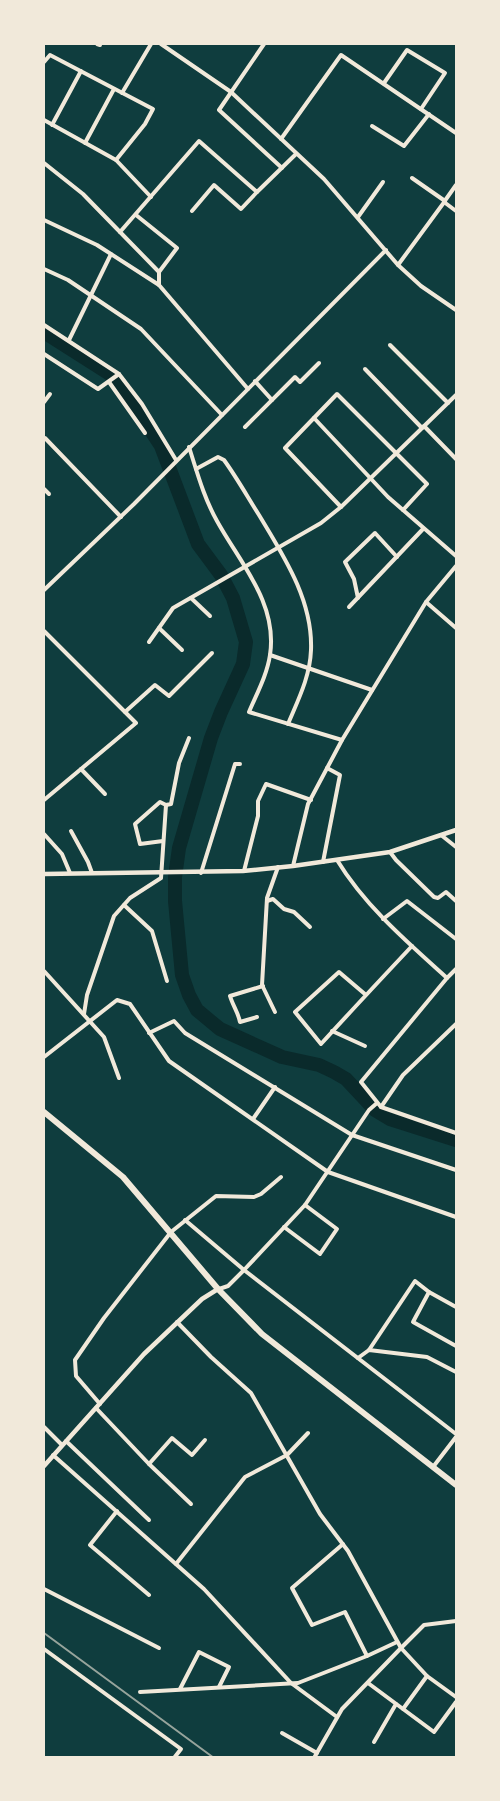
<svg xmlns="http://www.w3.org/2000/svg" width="500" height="1801" font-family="Arial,sans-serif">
	<rect width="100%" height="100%" fill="#0f3d3e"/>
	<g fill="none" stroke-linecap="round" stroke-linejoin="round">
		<path stroke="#0a2a2b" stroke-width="14" d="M44 332 110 374 126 393 161 446 198 544 221 575 233 598 246 642 243 664 221 712 211 738 179 848 175 877V901L182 975 189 995 197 1010 220 1029 282 1057 319 1065 334 1072 346 1079 375 1110 390 1119 456 1140"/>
		<g stroke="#f1e9da" stroke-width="4">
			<path d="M97 44 100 45"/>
			<path d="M161 44 231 92 324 179 398 265 421 286 456 310"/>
			<path d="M264 44 219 110 282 168"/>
			<path d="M44 62 50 55 153 109 145 124 116 160"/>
			<path d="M384 83 407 50 445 73 421 109"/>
			<path d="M122 93 151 44"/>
			<path d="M44 120 116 160 151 197"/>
			<path d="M52 125 81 71"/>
			<path d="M372 126 404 146 429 114"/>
			<path d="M281 139 341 55 456 133"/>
			<path d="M85 143 114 89"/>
			<path d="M44 163 83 194 120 232"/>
			<path d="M456 185 444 202 456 211"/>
			<path d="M192 211 214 185 241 209 257 192"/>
			<path d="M136 215 177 248 159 272V285"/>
			<path d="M358 217 383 182"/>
			<path d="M44 220 97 245 159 285 248 389"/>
			<path d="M398 265 445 201 412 178"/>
			<path d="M44 269 68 280 141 329 222 415"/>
			<path d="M159 272 120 232 199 141 257 192 296 154"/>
			<path d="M44 325 119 374 142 404 176 460"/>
			<path d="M69 340 111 254"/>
			<path d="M390 345 448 403"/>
			<path d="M44 354 98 389 119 374"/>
			<path d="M365 369 422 428"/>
			<path d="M255 381 272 400"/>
			<path d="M109 382 145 433"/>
			<path d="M44 402 50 394"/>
			<path d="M314 418 388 497 456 556"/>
			<path d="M424 426 456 459"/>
			<path d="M245 427 295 377 300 382 319 363"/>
			<path d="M45 438 121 517"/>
			<path d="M189 447C197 472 204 498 217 521 240 563 278 603 270 655 267 675 257 693 249 712L342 740"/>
			<path d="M196 469 218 457 224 460C237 478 247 496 259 515 283 555 313 600 311 650 310 677 298 700 288 724"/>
			<path d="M44 489 49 494"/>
			<path d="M341 507 285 448 337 394 427 484 403 510"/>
			<path d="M44 590 134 504 386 250"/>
			<path d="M191 598 210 616"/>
			<path d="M358 598 354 579 345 562 375 533 397 557"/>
			<path d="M426 602 456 628"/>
			<path d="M349 607 423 529"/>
			<path d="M159 628 182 650"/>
			<path d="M44 631 136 723 44 800"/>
			<path d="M149 642 173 608 321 523 341 507 456 395"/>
			<path d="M270 655 372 690"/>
			<path d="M125 712 155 685 169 696 212 653"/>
			<path d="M81 769 105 794"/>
			<path d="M71 831 88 862 92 873"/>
			<path d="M44 834 62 854 70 873"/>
			<path d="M441 835 456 847"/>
			<path d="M163 841 140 844 135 824 160 802 166 805"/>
			<path d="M390 852 396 860 434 897 438 898 446 892 456 901"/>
			<path d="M337 860C365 906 407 942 447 978L361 1082 381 1107 456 1133"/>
			<path d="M323 862 340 775 327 768"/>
			<path d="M293 866 308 804 342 740 426 602 456 566"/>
			<path d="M244 871 258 816V801L266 784 311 800"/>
			<path d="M201 873 235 764H240"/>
			<path d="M267 901 273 899 284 909 294 912 310 927"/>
			<path d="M124 905 152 931 167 981"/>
			<path d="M383 919 407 901 456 939"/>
			<path d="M44 971 104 1037 119 1078"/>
			<path d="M447 978 456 969"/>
			<path d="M366 995 339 972 295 1012 321 1044C351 1011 381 979 412 946"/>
			<path d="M275 1012 262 985 267 898 278 867"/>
			<path d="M84 1014 87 995 114 916 130 898 161 878 166 805 171 804 179 763 189 738"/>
			<path d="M257 1017 240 1022C238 1012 233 1006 230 996L263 986"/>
			<path d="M332 1031 365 1046"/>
			<path d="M149 1033 174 1021 185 1033 352 1135 456 1170"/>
			<path d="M44 1057 117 1000 130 1004 169 1061 328 1172 456 1217"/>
			<path d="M381 1107 403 1075 456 1024"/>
			<path d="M253 1119 275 1087"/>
			<path d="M185 1220 244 1270 456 1434"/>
			<path d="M284 1227 320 1254 337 1229 305 1205"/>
			<path d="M219 1289 228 1286 244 1270 305 1205 369 1110 377 1103"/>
			<path d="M429 1292 413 1322 456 1346"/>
			<path d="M177 1322 211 1357 251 1393 320 1514 348 1551 401 1648 427 1676 456 1697"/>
			<path d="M369 1350 415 1281 429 1292 456 1307"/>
			<path d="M358 1358 369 1350 427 1357 456 1372"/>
			<path d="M100 1404 76 1376 75 1360 104 1318 171 1232 216 1196 254 1197 261 1194 281 1177"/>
			<path d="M96 1408 149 1464 172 1438 192 1455 205 1440"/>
			<path d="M44 1427 62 1445"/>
			<path d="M66 1441 149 1520"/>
			<path d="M53 1455 204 1589 291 1683 337 1717"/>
			<path d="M149 1464 191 1504"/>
			<path d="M433 1467 456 1437"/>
			<path d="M117 1511 90 1545 149 1595"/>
			<path d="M343 1544 292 1588 312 1625 345 1612 367 1656"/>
			<path d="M176 1564 245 1477 287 1455 308 1433"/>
			<path d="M44 1589 159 1648"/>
			<path d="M44 1649 181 1749 174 1758"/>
			<path d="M368 1683 434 1732 456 1702"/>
			<path d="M180 1689 199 1652 229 1667 219 1687"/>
			<path d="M140 1692 298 1683 367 1656 397 1642"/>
			<path d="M403 1709 427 1676"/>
			<path d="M282 1733 317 1753"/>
			<path d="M374 1742 396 1704"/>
			<path d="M314 1758 342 1709 401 1648 424 1625 456 1621"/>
		</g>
		<g stroke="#f1e9da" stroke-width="4.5">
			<path d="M44 874 243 871 293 866 390 852 456 830"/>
			<path d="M44 1466 144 1354 202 1299 218 1289"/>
		</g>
		<path stroke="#f1e9da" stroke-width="6" d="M44 1112 123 1177 218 1289 262 1334 456 1485"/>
		<path stroke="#97a49c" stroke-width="2" d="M44 1633 214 1758"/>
	</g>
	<rect width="500" height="1801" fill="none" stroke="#f1e9da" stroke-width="90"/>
</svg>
